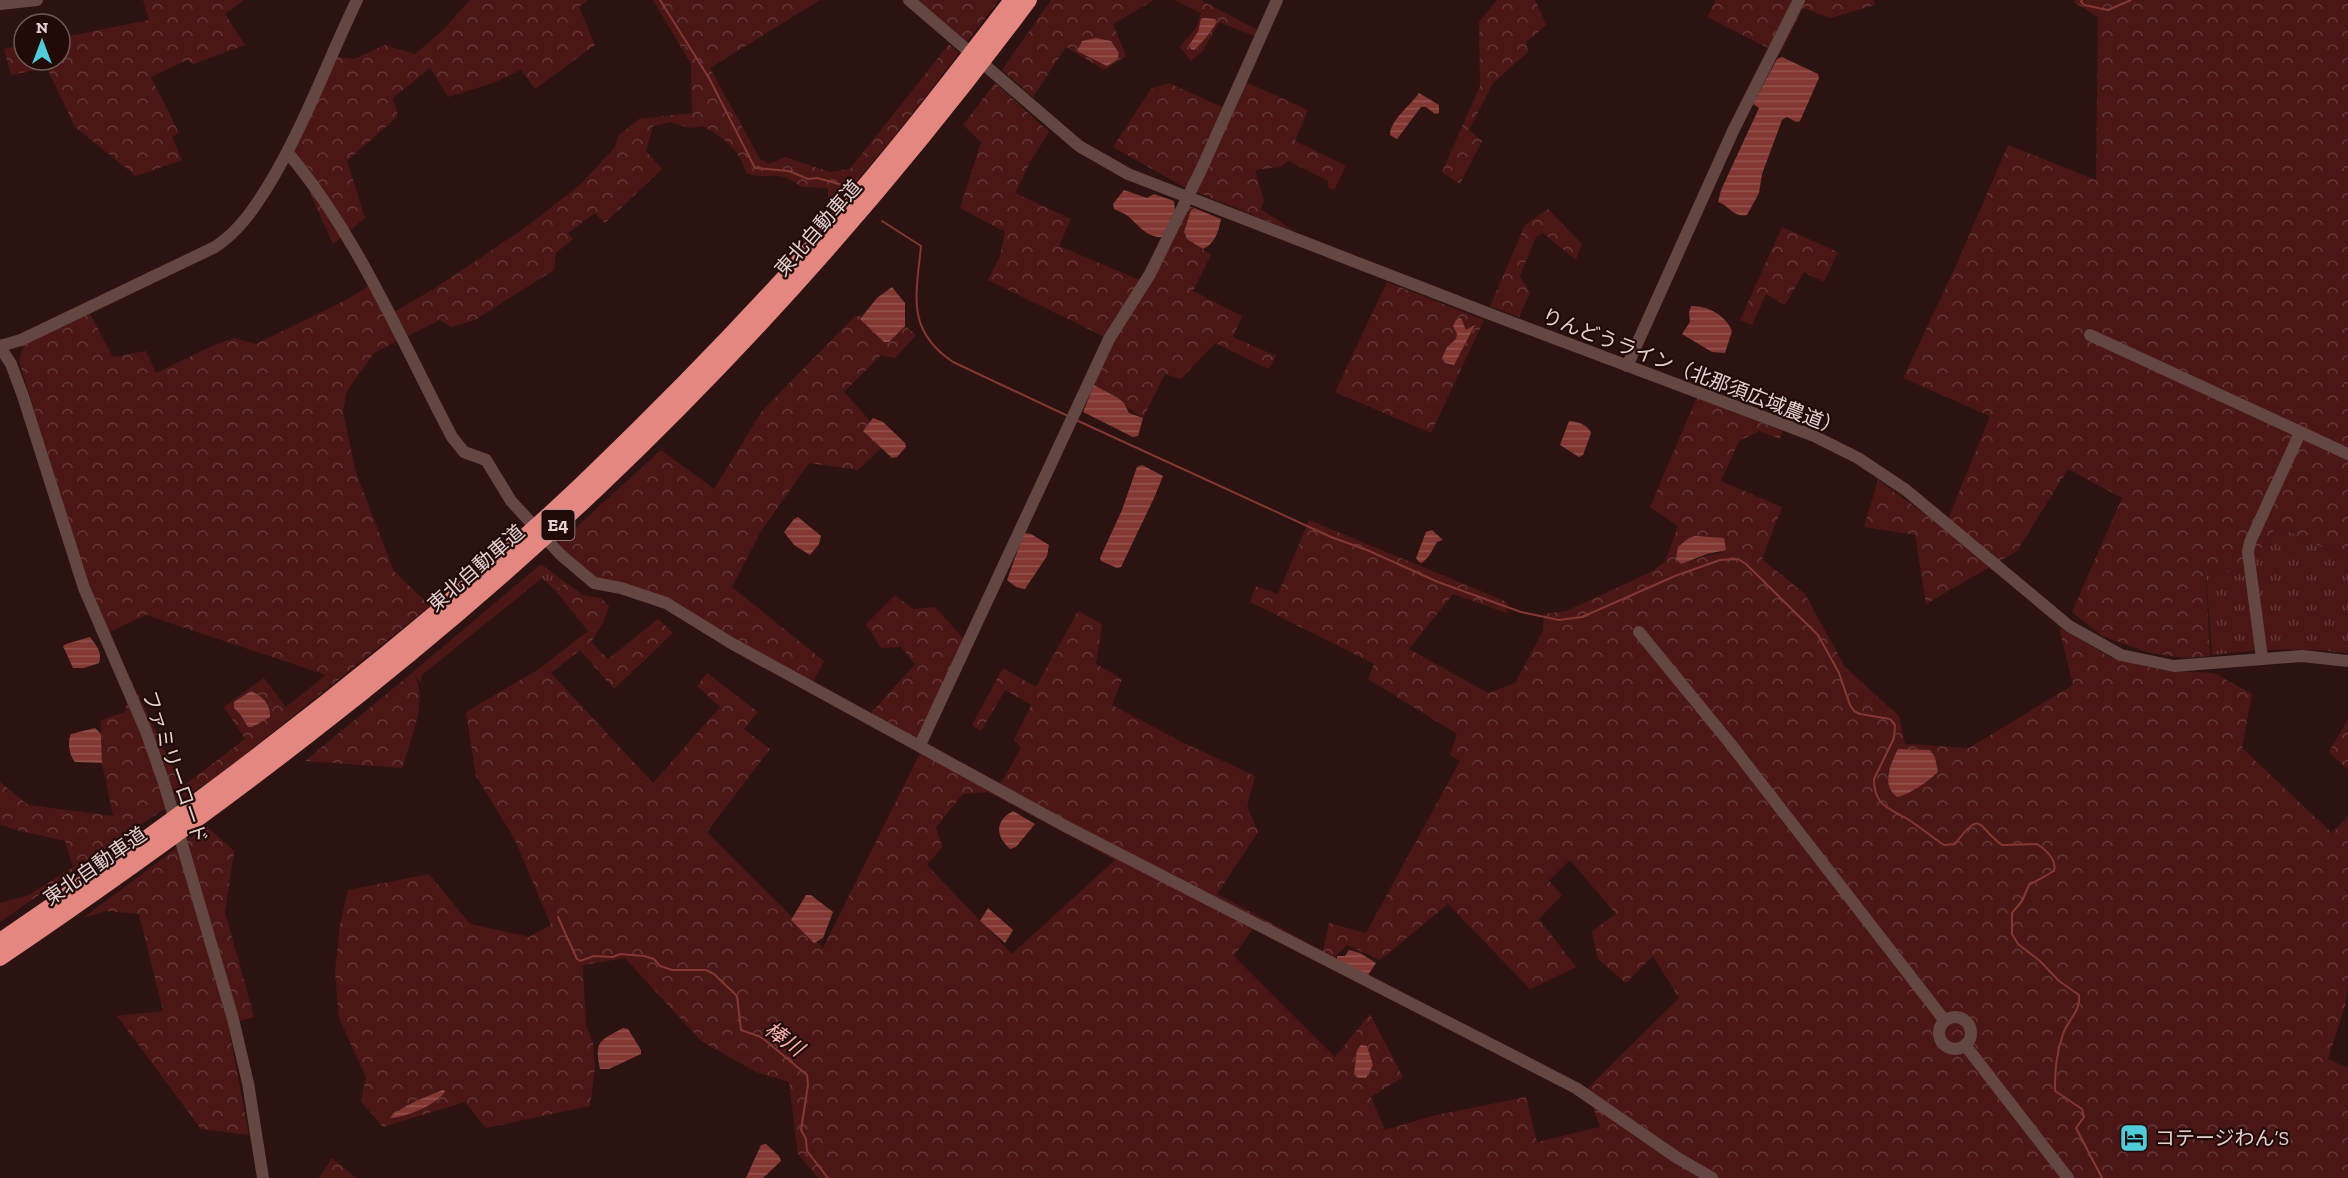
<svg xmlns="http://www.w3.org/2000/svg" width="2348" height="1178" font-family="'Zilla Slab','Noto Sans JP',serif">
	<defs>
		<pattern id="grass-tufts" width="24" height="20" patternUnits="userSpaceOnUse" patternTransform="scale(1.5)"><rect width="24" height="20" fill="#4a1716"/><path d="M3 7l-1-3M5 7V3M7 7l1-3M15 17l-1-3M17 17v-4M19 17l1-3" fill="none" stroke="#643837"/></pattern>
		<pattern id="forest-crowns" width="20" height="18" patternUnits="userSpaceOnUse" patternTransform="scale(1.5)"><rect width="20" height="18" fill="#4a1716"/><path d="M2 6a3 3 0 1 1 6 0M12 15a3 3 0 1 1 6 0" fill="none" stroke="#643837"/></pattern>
		<pattern id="water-rules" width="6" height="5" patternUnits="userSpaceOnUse" patternTransform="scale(1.5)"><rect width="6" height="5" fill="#833834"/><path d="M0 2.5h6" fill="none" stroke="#945450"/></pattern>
	</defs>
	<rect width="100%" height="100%" fill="#2c1311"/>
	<g fill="url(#grass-tufts)">
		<path d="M2277 526 2348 559V653C2298 647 2262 649 2212 655L2206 572 2246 571Z"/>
		<path d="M541 564 566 583 555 590 542 578 422 675 420 682 413 672Z"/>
	</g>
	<g fill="url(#forest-crowns)" fill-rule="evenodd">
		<path d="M143 0H244L225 14 245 45 194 64 187 60 151 77 179 133 172 137 182 160 136 176 75 127 47 68 11 75 4 49 24 45V60H60V38L149 20Z"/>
		<path d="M470 0H588L579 7 595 45 535 89 521 70 493 83 448 97 430 68 393 98 398 116 347 161 365 218 333 244 288 143 326 55 354 59 385 45 415 54 442 31Z"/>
		<path d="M653 0H820L710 68 760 159 770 164 785 157 830 172 850 169 949 44 959 53 896 135 828 214V188L801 187C777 167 770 182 746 173 740 149 723 138 703 126L690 128 670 122 653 126 646 151 662 169 605 223 595 213 568 233 573 239 556 253 554 270 475 320 451 327 440 320 374 353 347 391 343 412 356 473 394 571 430 606 227 769 184 798 147 820 0 922V903L29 895 73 867 65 841 16 830 0 824V782L28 805 113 816 102 763 101 720 125 712 131 680 182 787 245 739 224 707 264 678 286 707 326 675 146 615 109 632 90 590 19 361 24 344 90 314 113 357 146 351 156 373 214 345 234 338 256 344 344 301 377 281 394 312 437 287 529 225 582 183 615 147 618 136 639 119 692 113 691 64Z"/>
		<path d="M916 0H999L966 43Z"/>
		<path d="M1051 0H1154L1113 24 1126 56 1104 70 1066 47 1033 97 1002 70Z"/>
		<path d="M1174 0H1201L1259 31 1257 37 1219 22 1203 51 1191 61 1180 47 1196 28 1201 13Z"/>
		<path d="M1497 0H1535L1546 25 1526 42 1528 52 1493 83 1469 130 1482 141 1460 184 1442 172 1480 86 1479 22Z"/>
		<path d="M1716 0H1873L1875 5 1830 18 1803 8 1780 54 1707 17Z"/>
		<path d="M2075 0H2348V559L2277 526 2246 571 2206 572 2210 656 2185 658 2149 653 2102 636 2072 612 2122 498 2068 469 2017 551 1926 604 1915 535 1864 527 1878 480 1941 526 1948 519 1990 416 1903 378 1955 268 2008 145 2096 180 2098 17 2074 2Z"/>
		<path d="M1237 78 1308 110 1295 141 1346 166 1334 190 1328 187V181L1288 161 1281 167 1255 170 1264 201 1261 209 1295 232 1184 187 1113 147 1151 89 1169 83 1224 108Z"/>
		<path d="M995 83 1049 132 1030 162 1015 193 1071 219 1059 246 1142 281 1180 202 1194 208 1191 210 1184 232 1185 237 1211 255 1193 291 1242 316 1233 337 1276 356 1269 369 1215 343 1181 379 1165 374 1143 418 1092 383 1113 341 988 280 1000 256 1005 232 960 208 981 142 963 125Z"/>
		<path d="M1548 209 1582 244 1576 260 1543 233 1536 237 1520 276 1530 293 1519 317 1490 306 1525 225Z"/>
		<path d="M1782 227 1838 252 1824 282 1804 272 1785 305 1766 294 1752 325 1740 320Z"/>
		<path d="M1387 282 1484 320 1431 433 1335 392Z"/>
		<path d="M855 316H860L884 342 905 326 916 335 895 358 881 355 844 392 871 422 863 431 881 448 858 470 809 463 761 531 732 587 824 661 813 682 659 596 597 581 578 567 559 543 661 450 714 489 762 411Z"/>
		<path d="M1697 397 1782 431 1780 439 1759 431 1739 441 1721 481 1782 507 1762 559 1805 594 1845 667 1899 716 1905 744 1969 748 2073 685 2059 627 2110 657 2161 670 2214 673 2252 694 2242 748 2332 833 2348 816V987L2345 1006 2328 1059 2348 1068V1178H818L798 1154 789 1082 756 1072 701 1041 625 958 583 965 586 1025 593 1043 595 1069 590 1106 486 1128 465 1102 383 1127 361 1101 366 1077 339 1018 335 972 340 924 348 890 429 874 470 924 529 937 551 925 514 838 476 776 466 712 539 669 588 631 555 590 566 583 583 595 601 598 609 606 604 621 591 642 608 659 658 619 673 633 614 689 580 650 551 673 653 783 720 707 697 686 707 673 758 712 744 729 770 749 707 832 823 948 925 743 871 713 915 664 901 647 881 648 866 624 895 595 913 609 935 607 970 646 925 742 1000 785 1021 748 1014 740 1031 705 1005 690 981 731 972 725 1003 668 1036 687 1078 611 1102 624 1096 664 1122 679 1112 705 1182 742 1255 776 1247 806 1258 832 1217 894 1323 951 1329 923 1366 933 1460 761 1450 755 1457 734 1368 679 1374 664 1250 602 1256 586 1278 594 1309 520 1507 602V613L1453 594 1409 649 1488 693 1515 683 1543 631 1544 614 1566 611 1649 573 1665 562 1678 526 1650 507ZM1702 536 1723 553C1709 552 1687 565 1678 562ZM1930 750 1935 757 1938 772 1903 796 1887 776 1896 753ZM988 792 1115 860 1012 954 927 865 942 847 936 827 963 794ZM1570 860 1616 914 1592 931 1598 959 1626 983 1653 956 1679 998 1587 1089 1600 1127 1537 1142 1526 1097 1432 1116 1385 1130 1371 1097 1403 1077 1370 1014 1335 1057 1234 956 1254 927 1327 965 1347 945 1380 960 1448 904 1530 989 1576 967 1539 919 1562 895 1549 881Z"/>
		<path d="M413 672C430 697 410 741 402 768L305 761Z"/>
		<path d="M2348 719V770L2329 752Z"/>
		<path d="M206 826 234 851 225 912 254 1017 228 1024 249 1135 201 1129 117 1016 163 1011 139 914 106 911 83 918Z"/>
		<path d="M332 1158 356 1178H319Z"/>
	</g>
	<g fill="url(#water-rules)">
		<path d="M1204 18 1215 19 1217 22C1210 33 1203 42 1194 50L1191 49 1189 45 1198 32 1201 19Z"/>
		<path d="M1096 38 1111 41 1119 53 1117 60 1107 66 1077 51 1082 41Z"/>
		<path d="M1782 57 1818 74 1819 78 1800 121 1796 122 1787 117 1782 120 1762 174 1759 193 1747 215C1733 218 1730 206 1718 202L1721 190 1759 108 1753 104 1777 59Z"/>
		<path d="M1419 93 1439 105V113L1435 114 1426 107H1421L1397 139 1390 135C1390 120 1411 105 1419 93Z"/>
		<path d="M1124 190 1147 198 1154 194 1174 201 1175 210 1162 237C1147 238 1137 224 1128 216 1124 213 1118 211 1114 209L1113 204Z"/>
		<path d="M1194 208 1221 219C1219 230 1215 244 1203 249L1187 239 1184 232 1191 210Z"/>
		<path d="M892 287 905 303V326L889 342H884L860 319 877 298Z"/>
		<path d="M1691 306C1707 306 1725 314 1732 331L1725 353 1712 352 1682 334 1690 322 1689 313Z"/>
		<path d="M1461 318 1466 330 1475 325 1454 365 1445 363 1442 358 1447 347 1456 339 1457 334 1453 326 1456 320Z"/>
		<path d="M1094 385 1118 398 1124 403 1129 413 1143 418 1138 436 1133 437 1083 412Z"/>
		<path d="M873 418 883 422 905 443 906 447 897 457 892 458 863 431Z"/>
		<path d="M1569 421C1577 421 1588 425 1591 433L1583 455 1579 457 1560 445Z"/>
		<path d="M1142 465 1163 476 1154 498 1121 567 1117 568 1101 561 1100 558 1122 510 1137 467Z"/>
		<path d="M798 517 821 536 819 544 810 555 794 545 784 532 794 519Z"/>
		<path d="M1432 530 1443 540 1437 542 1429 556 1422 563 1419 562 1416 558 1426 532Z"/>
		<path d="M1024 533 1031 534 1049 545 1047 556 1025 589 1016 587 1007 580Z"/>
		<path d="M1695 536 1724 538 1726 550 1707 554 1681 564 1676 559 1678 547 1689 538Z"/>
		<path d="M90 637C96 645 103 653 99 663L84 668H73L63 646 66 644Z"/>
		<path d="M251 691C262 696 271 704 270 717L252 727H248L240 714 234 708V702Z"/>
		<path d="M95 728 101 734 102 763 75 762C69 756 67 741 71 734Z"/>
		<path d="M1898 749 1930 750 1935 757 1938 772C1930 780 1909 795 1897 797 1881 785 1890 765 1898 749Z"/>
		<path d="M1013 811 1035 824 1016 847 1010 849C995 835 995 821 1013 811Z"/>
		<path d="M806 895H811L833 912 823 938 814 943 791 920Z"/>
		<path d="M988 908 1013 930 1005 943 980 921Z"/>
		<path d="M1349 950 1360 953 1376 963 1368 975 1337 960V956H1345Z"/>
		<path d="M623 1028 628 1029 641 1050V1054L609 1069H600C594 1040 600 1041 623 1028Z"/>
		<path d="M1361 1045 1367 1046 1373 1065 1366 1078H1358L1354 1074 1357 1050Z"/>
		<path d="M443 1090 445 1091C439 1104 404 1118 390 1118 397 1108 432 1094 443 1090Z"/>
		<path d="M766 1144 779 1156 781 1161 763 1178H746L761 1145Z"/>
	</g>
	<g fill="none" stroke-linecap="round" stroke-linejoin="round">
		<g stroke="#833834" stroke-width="2">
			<path d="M660 0 709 78 755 168 789 171 808 179 817 178 843 185"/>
			<path d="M2082 0 2081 2 2084 5 2108 10 2131 0"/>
			<path d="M882 221 921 246C916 297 906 330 953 362L1068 416"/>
			<path d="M1076 420 1331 537 1367 550 1438 582 1521 612 1559 620 1582 617 1675 576 1720 560 1738 559 1746 564 1818 635 1839 673 1850 705 1854 711 1860 714 1890 719 1895 725 1894 738 1874 779C1874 807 1890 808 1909 820 1921 828 1932 837 1944 845L1955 844C1982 808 1977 827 2002 845L2037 844C2046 850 2057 860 2054 871L2029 885 2022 901 2012 913V934L2018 944 2040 961 2059 981 2079 995C2081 1011 2068 1020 2063 1034 2056 1054 2055 1070 2055 1091L2082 1109 2084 1117 2076 1128 2102 1178"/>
			<path d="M558 917 577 959 580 961 594 956 613 957 620 954 644 956 654 959 660 966 672 970H706L714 974 737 996 741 1030 761 1037 807 1075 808 1085 801 1130 806 1139 807 1151 828 1178"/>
		</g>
		<g stroke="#644643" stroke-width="12">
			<path d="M909 0 1079 146 1128 174 1490 314 1814 436 1858 458 1906 490 2069 626 2121 655 2174 666 2302 656 2348 661"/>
			<path d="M0 4 37 0"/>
			<path d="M288 153C357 235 402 342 452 437L464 452 486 460 511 501 561 555 594 583 621 588 666 603 731 643 1067 827 1576 1088 1676 1157 1712 1178"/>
			<path d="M2090 335 2348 454"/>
			<path d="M0 346 21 340 215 247C239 231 253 210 268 186 304 127 327 62 357 0"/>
			<path d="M0 347 11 364 23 396 84 588 146 731 165 786 233 1019 248 1083 263 1178"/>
			<path d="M1627 366 1733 131 1799 0"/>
			<path d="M1639 632 1729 742 1945 1021"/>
			<path d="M2262 658 2248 552 2250 542 2300 433"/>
			<path d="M920 745 1109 339 1150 274 1201 170 1277 0"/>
			<circle cx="1955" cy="1033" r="16"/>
			<path d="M1965 1045 2068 1178"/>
		</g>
		<g stroke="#e48780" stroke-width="16">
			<path d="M0 941C133 851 262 755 386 654 456 596 526 538 591 475 667 402 740 327 810 249 881 170 947 85 1012 0"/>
			<path d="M0 958C209 816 413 663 597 489 755 339 899 175 1029 0"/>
		</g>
	</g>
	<defs>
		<g id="hotel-square" transform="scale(1.5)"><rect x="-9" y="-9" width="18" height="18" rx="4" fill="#52cbd8" stroke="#220a08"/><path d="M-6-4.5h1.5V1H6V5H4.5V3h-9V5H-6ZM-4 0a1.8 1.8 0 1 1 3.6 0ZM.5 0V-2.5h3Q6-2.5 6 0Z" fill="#111"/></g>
	</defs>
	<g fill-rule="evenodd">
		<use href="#hotel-square" x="2134" y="1138"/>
	</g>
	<g text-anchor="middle" stroke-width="4.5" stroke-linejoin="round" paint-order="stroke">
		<rect fill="#220a08" stroke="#aa9694" stroke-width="1.5" x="541.5" y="510" width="33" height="30" rx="4.5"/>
		<g font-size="18" font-weight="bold" fill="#e5d2d0">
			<text x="558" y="531">E4</text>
		</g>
		<g font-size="20" fill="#e5d2d0" stroke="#220a08">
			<text transform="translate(818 228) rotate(-49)" y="7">東北自動車道</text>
			<text transform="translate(1692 372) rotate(21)" y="7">りんどうライン（北那須広域農道）</text>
			<text transform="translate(476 568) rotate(-41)" y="7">東北自動車道</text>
			<text transform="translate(175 767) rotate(71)" y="7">ファミリーロード</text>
			<text transform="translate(95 866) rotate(-35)" y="7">東北自動車道</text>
		</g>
		<g font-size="20" fill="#e5d2d0" stroke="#220a08" text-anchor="start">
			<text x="2155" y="1145">コテージわん’S</text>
		</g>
		<g font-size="21" font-style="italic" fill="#f8b3ad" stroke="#220a08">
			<text transform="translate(784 1039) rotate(36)" y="7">棒川</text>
		</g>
	</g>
	<g transform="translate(42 42)"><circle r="28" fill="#220a08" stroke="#705a58" stroke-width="1.5"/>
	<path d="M0-4.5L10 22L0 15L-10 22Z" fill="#52cbd8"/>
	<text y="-9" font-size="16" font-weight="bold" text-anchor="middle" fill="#e5d2d0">N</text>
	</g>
</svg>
